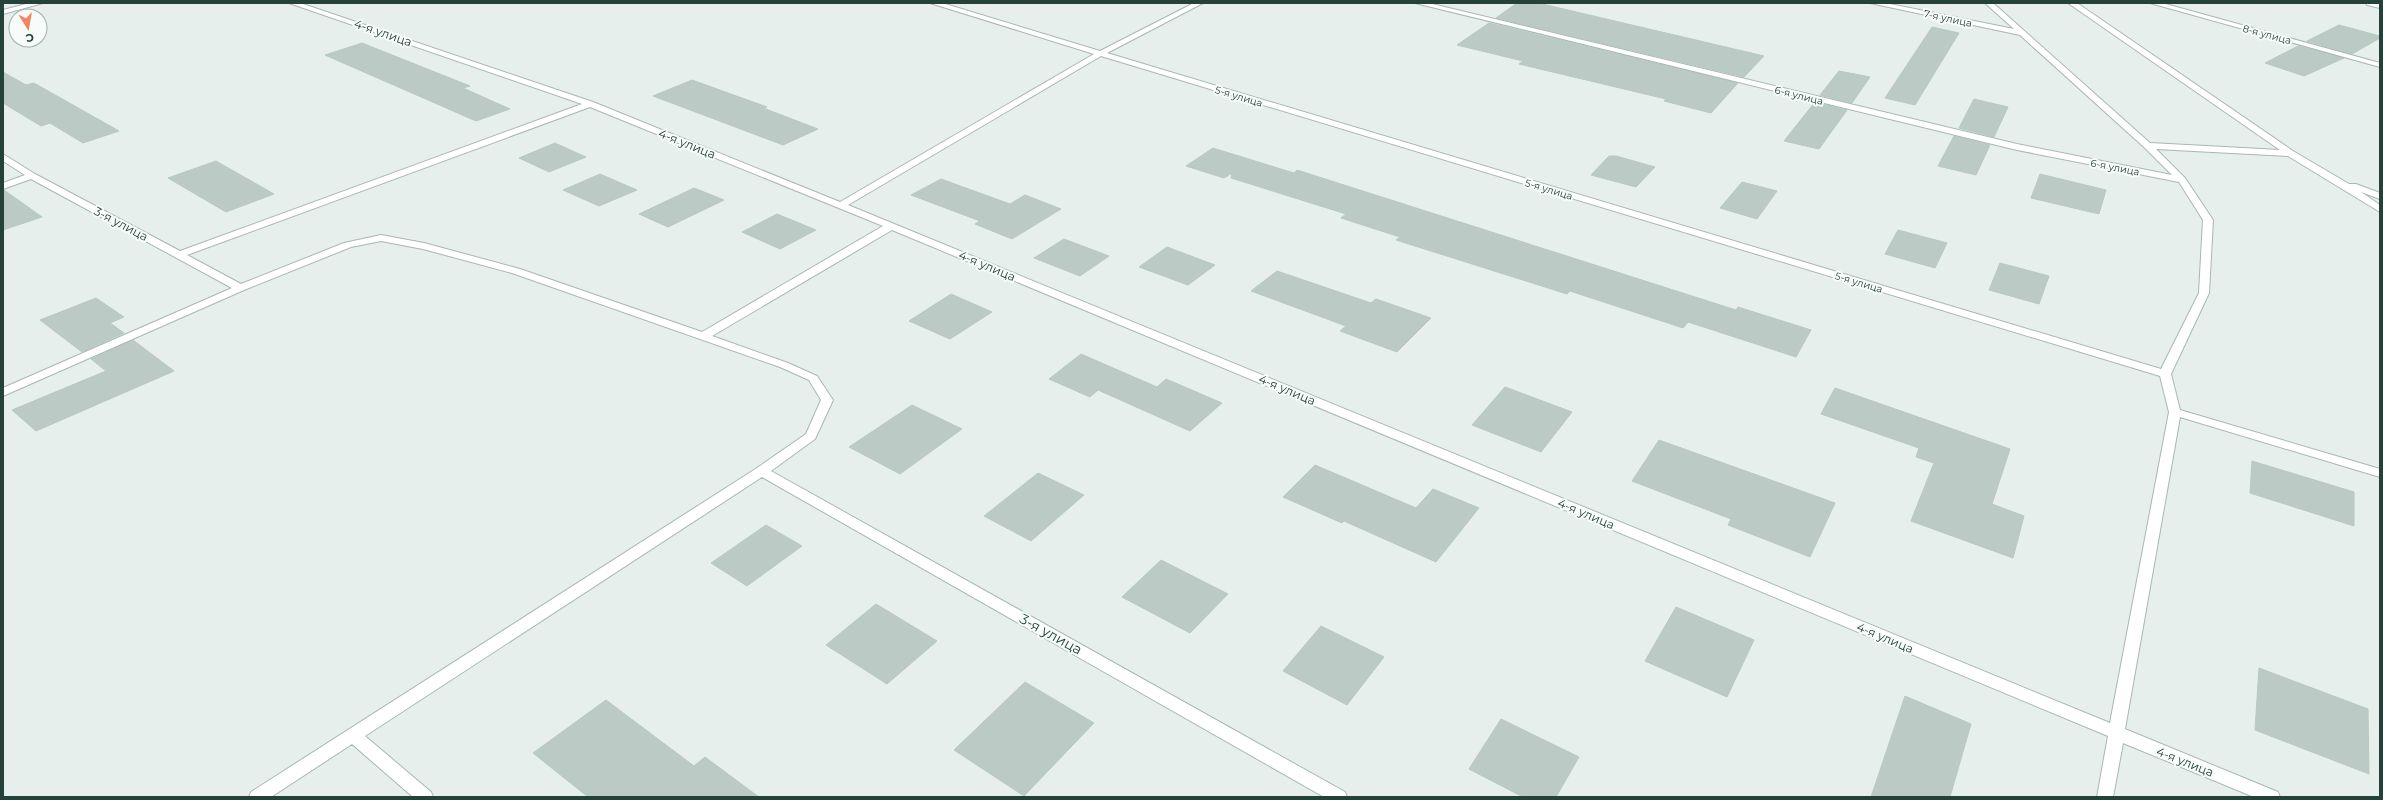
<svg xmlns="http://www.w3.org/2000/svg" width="2383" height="800" font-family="Montserrat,sans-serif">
	<rect width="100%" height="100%" fill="#e6efeb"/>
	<g fill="#bbcac4" stroke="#b8c9c2">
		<path d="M1517 3H1538L1764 56 1744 77 1496 18Z"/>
		<path d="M1489 23 1738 83 1711 113 1664 101 1666 99 1519 64 1523 61 1457 45Z"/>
		<path d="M2339 25 2380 36V38L2352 54 2307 41Z"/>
		<path d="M1932 27 1959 33 1915 105 1885 98Z"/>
		<path d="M362 43 470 86 463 88 510 109 476 121 325 55Z"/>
		<path d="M2298 46 2344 58 2304 76 2265 63Z"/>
		<path d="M1839 71 1870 77 1852 103 1820 95Z"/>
		<path d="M3 72 26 85 34 83 119 131 83 143 50 123 41 126 3 103Z"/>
		<path d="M692 80 767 107 763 108 818 129 783 145 653 96Z"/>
		<path d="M1974 99 2008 107 1994 137 1959 128Z"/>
		<path d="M1815 102 1847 110 1819 149 1784 141Z"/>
		<path d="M1954 136 1990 145 1976 175 1938 166Z"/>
		<path d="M555 143 586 157 549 172 519 158Z"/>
		<path d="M1213 148 1294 173 1297 170 1736 310 1738 307 1811 330 1796 357 1688 322 1683 328 1570 291 1567 294 1396 240 1400 237 1341 218 1346 214 1231 178 1232 173 1224 178 1186 166Z"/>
		<path d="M1609 156H1616L1655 167 1636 187 1591 175Z"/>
		<path d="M216 161 274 194 226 212 168 178Z"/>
		<path d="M600 174 637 190 599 206 563 190Z"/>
		<path d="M2040 174 2106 190 2099 214 2031 198Z"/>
		<path d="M941 179 1010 204 1025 195 1061 209 1012 239 975 224 980 221 911 195Z"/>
		<path d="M1742 182 1777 191 1757 219 1720 208Z"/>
		<path d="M694 188 724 200 668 227 639 214Z"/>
		<path d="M3 190H4L42 217 3 230Z"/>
		<path d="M777 214 816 230 780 249 742 232Z"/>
		<path d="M1898 230 1947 243 1935 268 1885 254Z"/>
		<path d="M1064 239 1109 256 1080 276 1034 258Z"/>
		<path d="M1167 247 1215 265 1188 285 1139 267Z"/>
		<path d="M2000 263 2049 276 2039 304 1989 290Z"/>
		<path d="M1277 271 1371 303 1376 299 1431 318 1397 352 1340 331 1346 326 1251 291Z"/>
		<path d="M951 294 992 312 950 339 909 321Z"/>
		<path d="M96 298 124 317 110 323 124 333 82 352 40 320Z"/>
		<path d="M133 340 174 371 36 431 12 410 106 371 91 359Z"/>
		<path d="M1081 354 1157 387 1166 379 1222 403 1190 431 1098 390 1090 397 1049 379Z"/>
		<path d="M1505 387 1572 412 1541 452 1472 425Z"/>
		<path d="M1835 388 2010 449 1992 504 2024 516 2013 558 1911 521 1934 463 1916 457 1919 448 1821 414Z"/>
		<path d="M912 405 962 429 900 474 849 447Z"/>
		<path d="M1659 440 1835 503 1810 557 1728 525 1731 519 1632 481Z"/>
		<path d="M2252 461 2354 492V526L2250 493Z"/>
		<path d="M1315 465 1416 508 1433 489 1479 508 1436 562 1344 521 1342 523 1283 497Z"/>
		<path d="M1038 473 1084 495 1031 541 984 516Z"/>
		<path d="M766 525 802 546 747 586 711 563Z"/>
		<path d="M1161 560 1228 594 1190 633 1122 597Z"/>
		<path d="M876 604 937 641 887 684 826 645Z"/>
		<path d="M1676 607 1754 640 1727 697 1645 661Z"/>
		<path d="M1321 626 1384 657 1347 705 1283 671Z"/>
		<path d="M2259 668 2368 709 2369 774 2255 730Z"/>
		<path d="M1025 682 1094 723 1024 796 954 750Z"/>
		<path d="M1905 696 1971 724 1950 797H1871Z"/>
		<path d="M606 700 694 766 705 757 759 797H588L533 753Z"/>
		<path d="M1501 719 1579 757 1556 797H1523L1469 769Z"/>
	</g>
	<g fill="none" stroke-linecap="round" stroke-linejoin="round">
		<g stroke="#a8b8b2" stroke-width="2">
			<g id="minor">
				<path d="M30 3H43L3 14V10Z"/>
				<path d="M289 3H300L593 102 840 202 1094 54 930 3H942L1100 51 1194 3H1203L1107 53 2161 369 2199 293 2203 220 2179 182 2017 150 1415 3H1428L2017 144 2172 175 2145 148 2020 35 1870 3H1885L2014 29 1985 3H1993L2150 143 2280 150 2068 3H2077L2293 151 2349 184H2356L2380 193V199L2361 192 2380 205V212L2288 156 2156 149 2185 178 2213 220 2209 293 2171 374 2180 410 2380 469V477L2180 417 2125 729 2278 792 2280 797H2254L2123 743 2113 797H2097L2108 736 892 230 712 336 788 363 817 376 833 400 815 439 771 471 1345 792 1347 797H1324L762 477 365 736 431 792 433 797H413L352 744 271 797H249L251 792 757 468 806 434 821 400 809 380 780 367 512 273 423 249 381 241 351 247 244 290 3 396V388L232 288 31 179 3 189V183L25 175 3 161V154L35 174 180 251 582 104ZM1101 56 2160 376 2169 412 2110 723 848 205ZM590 107 883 226 702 332 520 269 424 243 381 235 344 243 241 284 187 255Z"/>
				<path d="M2150 3H2162L2380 63V67Z"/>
				<path d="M2366 3 2380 4V8L2367 5Z"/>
			</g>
		</g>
		<use href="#minor" fill="#fff" fill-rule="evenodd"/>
	</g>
	<g text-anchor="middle" stroke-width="4" stroke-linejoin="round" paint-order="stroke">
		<g font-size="10" fill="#24423a" stroke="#f7fbf9">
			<text transform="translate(1948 18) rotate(12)" y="4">7-я улица</text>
			<text transform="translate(2267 34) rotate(15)" y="4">8-я улица</text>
			<text transform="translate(1799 95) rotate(14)" y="4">6-я улица</text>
			<text transform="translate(1239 96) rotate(17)" y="4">5-я улица</text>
			<text transform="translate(2115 167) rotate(11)" y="4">6-я улица</text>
			<text transform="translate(1549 189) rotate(17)" y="4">5-я улица</text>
			<text transform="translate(1859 282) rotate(17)" y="4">5-я улица</text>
		</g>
		<g font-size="12" fill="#24423a" stroke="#f7fbf9">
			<text transform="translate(383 33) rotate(19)" y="4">4-я улица</text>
			<text transform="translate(687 144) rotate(22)" y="4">4-я улица</text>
			<text transform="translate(121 224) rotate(28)" y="4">3-я улица</text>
			<text transform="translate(987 266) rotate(23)" y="4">4-я улица</text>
			<text transform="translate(1287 390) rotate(23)" y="4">4-я улица</text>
			<text transform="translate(1586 514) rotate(23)" y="4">4-я улица</text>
			<text transform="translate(1885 638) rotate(23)" y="4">4-я улица</text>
			<text transform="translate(2185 762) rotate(22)" y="4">4-я улица</text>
		</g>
		<g font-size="14" fill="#24423a" stroke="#f7fbf9">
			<text transform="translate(1051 634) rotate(29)" y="5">3-я улица</text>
		</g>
	</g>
	<rect width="2383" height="800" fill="none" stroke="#24423a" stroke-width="8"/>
	<g transform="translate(28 28) rotate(169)"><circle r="19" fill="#f7fbf9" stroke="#a3b1ad"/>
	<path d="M0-3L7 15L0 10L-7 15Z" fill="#f4845f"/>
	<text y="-6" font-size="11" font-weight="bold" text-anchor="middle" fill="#24423a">С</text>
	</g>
</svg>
